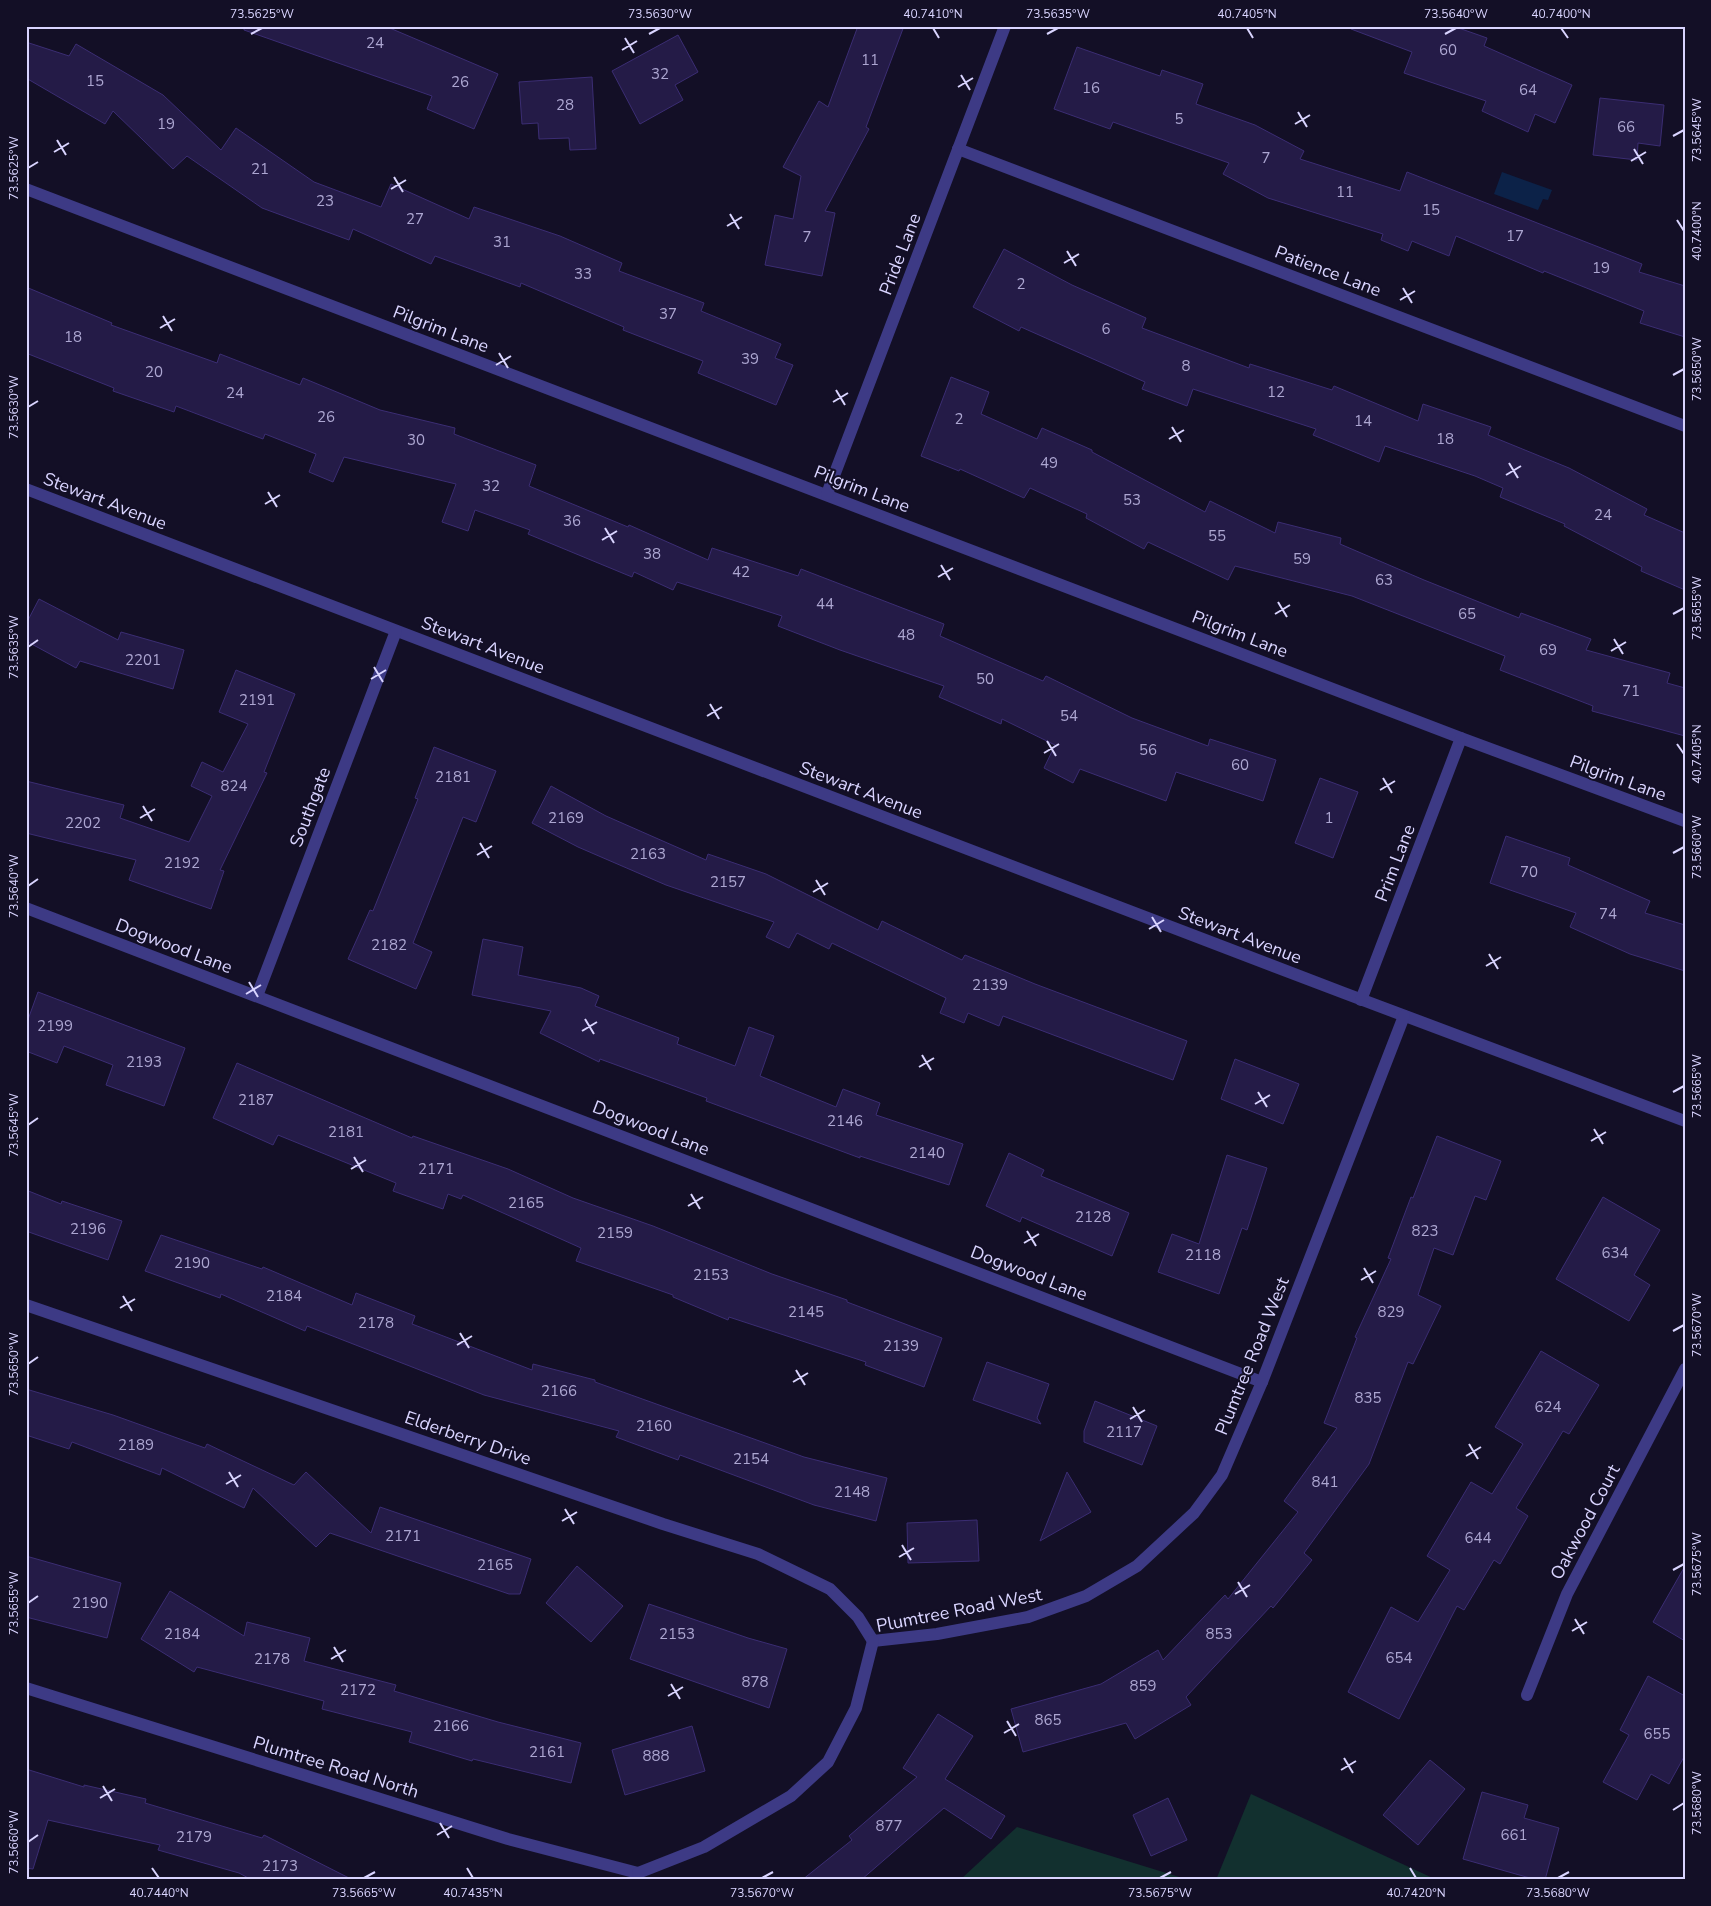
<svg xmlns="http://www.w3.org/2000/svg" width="1711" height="1906" font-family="'Nunito Sans',sans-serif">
	<rect width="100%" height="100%" fill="#130f26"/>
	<g fill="#12302f">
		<path d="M1251 1794 1437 1880H1216Z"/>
		<path d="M1017 1827 1189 1880H960Z"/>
	</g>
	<path fill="#0c2248" d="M1502 172 1552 190 1548 200 1543 199 1538 210 1494 194Z"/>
	<g fill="#241b47" stroke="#3b2d73">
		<path d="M244 26H385L498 74 474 129 427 109 432 96 244 30Z"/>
		<path d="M858 26H904L866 127 869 129 825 211 835 213 822 276 765 265 775 215 793 219 801 176 783 167 819 101 828 107Z"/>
		<path d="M1352 26H1453L1487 38 1484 46 1572 85 1555 123 1535 114 1528 132 1482 111 1486 101 1404 73 1412 52 1351 29Z"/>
		<path d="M678 35 698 72 675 85 683 100 640 124 612 71Z"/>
		<path d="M26 42 69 56 76 44 163 95 221 150 236 128 314 182 381 207 391 184 469 219 474 207 560 236 622 263 619 271 704 303 701 311 781 344 775 358 793 365 776 405 698 373 703 361 623 330 624 327 521 283 520 287 435 256 431 264 353 229 349 240 262 208 187 156 173 169 113 111 105 124 26 78Z"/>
		<path d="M1077 47 1160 76 1162 70 1203 84 1196 104 1255 125 1304 151 1300 159 1400 191 1407 172 1642 264 1639 272 1685 286V337L1640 323 1644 311 1544 271 1543 273 1456 236 1449 256 1412 241 1408 251 1381 240 1383 234 1268 198 1223 174 1229 163 1113 122 1110 129 1054 109Z"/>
		<path d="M592 77 596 149 570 150 569 138 539 139 538 123 522 124 519 82Z"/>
		<path d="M1600 98 1664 105 1660 146 1638 143 1637 160 1593 155Z"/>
		<path d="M1004 249 1072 285 1146 318 1142 328 1249 368 1250 364 1332 390 1334 386 1418 421 1423 404 1491 427 1488 435 1569 468 1647 509 1644 515 1685 533V590L1641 571 1642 567 1564 526 1565 524 1500 497 1503 488 1475 476 1385 446 1379 462 1313 435 1316 429 1193 389 1187 406 1142 389 1145 382 1021 327 1019 331 973 307Z"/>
		<path d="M26 287 112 323 111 325 217 363 220 354 300 385 303 378 380 410 455 428 454 434 536 465 529 486 628 527 629 525 708 560 712 548 798 576 801 569 944 624 940 636 1043 681 1046 676 1132 718 1208 746 1210 739 1276 760 1263 801 1176 772 1166 801 1080 769 1073 783 1044 768 1055 745 1002 719 1001 724 939 697 944 686 840 650 778 626 782 616 677 582 673 590 634 572 632 577 528 534 530 530 475 510 468 531 442 522 456 484 344 457 333 482 309 472 316 454 265 434 263 439 176 406 174 412 113 391 114 388 26 353Z"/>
		<path d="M951 377 989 392 981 414 1037 439 1042 428 1092 450V452L1205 512 1210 501 1275 533 1278 522 1341 538 1340 544 1424 580 1519 618 1521 613 1591 639 1586 650 1670 673 1667 683 1685 688V736L1592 711 1593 706 1500 670 1505 656 1352 596 1235 566 1228 580 1148 542 1144 549 1086 518 1087 514 1030 488 1024 498 960 469 959 471 921 456Z"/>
		<path d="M39 599 118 640 121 632 184 650 173 689 80 661 76 668 26 641V624Z"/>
		<path d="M236 670 295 694 264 772 267 773 220 870 224 871 211 909 129 880 136 860 26 833V781L124 805 120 818 189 842 212 796 191 786 202 762 223 772 248 724 219 712Z"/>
		<path d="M434 747 496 771 476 822 463 817 413 943 432 952 416 989 348 959 370 910 373 911 418 799 415 798Z"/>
		<path d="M1320 778 1358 792 1333 858 1295 843Z"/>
		<path d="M551 786 606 816 706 860 708 854 766 874 878 930 882 921 962 960 965 955 1035 984 1187 1041 1173 1080 1003 1016 999 1026 968 1013 964 1023 940 1013 946 998 832 943 829 949 797 933 789 948 766 937 774 922 666 885 578 847 532 823Z"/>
		<path d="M1506 836 1570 858 1568 865 1650 901 1645 913 1685 925V971L1630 954 1570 927 1576 913 1490 883Z"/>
		<path d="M483 939 523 947 518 975 581 988 599 996 595 1006 679 1038 677 1044 735 1066 749 1027 774 1036 760 1076 836 1107 843 1089 880 1103 876 1115 963 1144 949 1185 860 1156V1158L706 1101 707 1098 600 1059 599 1062 540 1033 551 1011 472 995Z"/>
		<path d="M38 992 185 1048 164 1106 106 1085 113 1065 64 1046 57 1063 26 1051V1025Z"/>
		<path d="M1235 1059 1299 1084 1283 1124 1221 1099Z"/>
		<path d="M237 1063 412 1138 413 1136 508 1169 573 1198 653 1226 772 1274 847 1300V1302L942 1338 924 1387 865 1365 866 1362 729 1317 728 1320 673 1297V1295L576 1261 581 1248 463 1195 461 1199 448 1194 443 1209 393 1191 396 1183 278 1135 273 1145 213 1118Z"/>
		<path d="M1437 1136 1501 1161 1486 1200 1475 1196 1453 1255 1434 1248 1418 1295 1441 1306 1413 1364 1408 1362 1369 1464 1304 1553 1312 1560 1273 1608 1271 1606 1186 1697 1191 1705 1135 1739 1126 1723 1023 1752 1011 1709 1101 1684 1158 1650 1163 1660 1225 1595 1228 1599 1298 1512 1284 1501 1337 1428 1324 1423 1357 1338 1355 1337 1391 1259 1388 1258 1411 1197 1413 1198Z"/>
		<path d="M1009 1153 1044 1170 1041 1176 1129 1213 1112 1256 1022 1217 1020 1222 986 1206Z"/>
		<path d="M1227 1155 1267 1168 1247 1230 1242 1228 1219 1294 1158 1272 1172 1234 1199 1244Z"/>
		<path d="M26 1190 61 1204 62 1201 122 1221 108 1260 26 1231Z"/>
		<path d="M1603 1197 1660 1230 1634 1275 1650 1285 1629 1321 1556 1279Z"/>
		<path d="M161 1235 262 1269 263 1267 352 1305 356 1293 415 1316 412 1324 532 1370 533 1364 595 1380V1382L804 1457 887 1478 876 1521 814 1505 680 1455 678 1460 616 1437 619 1431 484 1395 307 1326 305 1331 221 1294 220 1298 145 1271Z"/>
		<path d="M1541 1351 1599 1385 1569 1434 1563 1431 1516 1508 1528 1516 1500 1564 1494 1560 1464 1610 1457 1606 1399 1719 1348 1692 1391 1607 1418 1622 1450 1570 1427 1556 1471 1482 1492 1494 1523 1444 1495 1427Z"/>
		<path d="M987 1362 1049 1384 1037 1418 1041 1424 973 1400Z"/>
		<path d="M26 1389 113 1415 205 1448 207 1444 294 1485 306 1472 371 1533 380 1507 531 1559 520 1594H509L330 1533 316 1547 253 1488 244 1508 162 1468 160 1475 72 1442 69 1449 26 1435Z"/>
		<path d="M1095 1401 1157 1426 1142 1465 1084 1442V1431Z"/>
		<path d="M1067 1472 1091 1512 1040 1541Z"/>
		<path d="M977 1520 979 1561 908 1563 907 1523Z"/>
		<path d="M26 1556 121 1583 107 1638 26 1617Z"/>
		<path d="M577 1566 623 1606 591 1642 546 1603Z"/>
		<path d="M1685 1566V1641L1653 1622Z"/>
		<path d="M170 1591 244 1636 247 1622 310 1638 304 1661 396 1685 394 1691 498 1722 581 1743 571 1783 473 1759 472 1761 409 1742 412 1732 322 1709 324 1701 197 1667 194 1672 141 1639Z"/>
		<path d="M649 1604 748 1638 787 1649 769 1708 630 1659Z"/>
		<path d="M1648 1676 1685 1696V1755L1669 1784 1651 1774 1637 1800 1603 1782 1629 1735 1620 1730Z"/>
		<path d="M938 1714 973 1736 945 1779 1005 1816 991 1839 944 1808 861 1880H802L852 1840 849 1836 917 1777 903 1768Z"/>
		<path d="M692 1726 705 1771 625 1795 612 1750Z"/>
		<path d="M1430 1760 1465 1789 1418 1845 1383 1815Z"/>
		<path d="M26 1769 84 1787V1785L146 1799 145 1803 262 1838 264 1835 353 1880H252L239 1873 158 1850 160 1845 48 1820 33 1869 26 1868Z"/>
		<path d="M1482 1792 1528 1805 1524 1818 1559 1828 1545 1880H1537L1463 1859Z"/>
		<path d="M1168 1798 1187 1840 1151 1856 1133 1815Z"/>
	</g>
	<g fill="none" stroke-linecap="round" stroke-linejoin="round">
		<g stroke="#3d3a85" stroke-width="12">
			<path d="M958 149 1685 426"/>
			<path d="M26 189 1461 738 1685 821"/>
			<path d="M26 489 1344 993 1685 1121"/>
			<path d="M827 494 1005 26"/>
			<path d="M26 908 1262 1382"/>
			<path d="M257 996 396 631"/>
			<path d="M1361 1000 1461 738"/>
			<path d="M26 1305 663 1524 758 1554 830 1589 858 1617 873 1641"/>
			<path d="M873 1641 937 1634 1028 1617 1086 1596 1137 1566 1194 1513 1222 1475 1262 1382 1404 1016"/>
			<path d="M26 1688 508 1839 638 1873"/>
			<path d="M1527 1695 1567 1594 1685 1369"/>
			<path d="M638 1873 704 1847 791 1796 828 1762 856 1708 873 1641"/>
		</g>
	</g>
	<path fill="none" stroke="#d9d4ff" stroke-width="2" d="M933 28 939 38M1247 28 1253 38M1561 28 1568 38M251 34 262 28M649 34 660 28M1047 34 1058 28M1445 34 1456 28M625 38 634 53M622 50 637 41M961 75 970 90M958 87 973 78M1298 112 1307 127M1295 124 1310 115M1673 136 1684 130M57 140 66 155M1634 149 1643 164M54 152 69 143M1631 161 1646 152M28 168 38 162M394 177 403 192M391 189 406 180M730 214 739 229M1677 220 1684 231M727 226 742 217M1067 251 1076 266M1064 263 1079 254M1403 288 1412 303M1400 300 1415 291M163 316 172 331M160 328 175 319M499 353 508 368M496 365 511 356M1673 375 1684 369M836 390 845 405M833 402 848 393M28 407 38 401M1172 427 1181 442M1169 439 1184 430M1509 463 1518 478M1506 475 1521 466M268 492 277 507M265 504 280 495M605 528 614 543M602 540 617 531M941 565 950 580M938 577 953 568M1278 602 1287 617M1275 614 1290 605M1673 614 1684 608M1614 639 1623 654M28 647 38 640M1611 651 1626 642M374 667 383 682M371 679 386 670M710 704 719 719M707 716 722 707M1047 741 1056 756M1677 744 1684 754M1044 753 1059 744M1383 778 1392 793M1380 790 1395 781M143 806 152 821M140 818 155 809M480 843 489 858M1673 853 1684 847M477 855 492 846M816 880 825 895M28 886 38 879M813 892 828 883M1152 917 1161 932M1149 929 1164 920M1489 954 1498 969M1486 966 1501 957M249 982 258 997M246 994 261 985M585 1019 594 1034M582 1031 597 1022M922 1055 931 1070M919 1067 934 1058M1258 1092 1267 1107M1673 1092 1684 1086M1255 1104 1270 1095M28 1125 38 1118M1594 1129 1603 1144M1591 1141 1606 1132M354 1157 363 1172M351 1169 366 1160M691 1194 700 1209M688 1206 703 1197M1027 1231 1036 1246M1024 1243 1039 1234M1364 1268 1373 1283M1361 1280 1376 1271M123 1296 132 1311M120 1308 135 1299M1673 1331 1684 1325M460 1333 469 1348M457 1345 472 1336M28 1364 38 1357M796 1370 805 1385M793 1382 808 1373M1133 1407 1142 1422M1130 1419 1145 1410M1469 1444 1478 1459M1466 1456 1481 1447M229 1472 238 1487M226 1484 241 1475M565 1509 574 1524M562 1521 577 1512M902 1545 911 1560M899 1557 914 1548M1673 1570 1684 1564M1238 1582 1247 1597M1235 1594 1250 1585M28 1603 38 1596M1575 1619 1584 1634M1572 1631 1587 1622M334 1647 343 1662M331 1659 346 1650M671 1684 680 1699M668 1696 683 1687M1007 1721 1016 1736M1004 1733 1019 1724M1344 1758 1353 1773M1341 1770 1356 1761M103 1786 112 1801M100 1798 115 1789M1673 1810 1684 1803M440 1823 449 1838M437 1835 452 1826M28 1842 38 1835M152 1868 159 1878M467 1868 473 1878M1410 1868 1416 1878M364 1878 375 1872M762 1878 773 1872M1160 1878 1171 1872M1558 1878 1569 1872"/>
	<g text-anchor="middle" stroke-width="4" stroke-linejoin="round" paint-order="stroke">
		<g font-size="15" fill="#aca6d1">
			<text x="375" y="48">24</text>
			<text x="1448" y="55">60</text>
			<text x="870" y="65">11</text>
			<text x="660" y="79">32</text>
			<text x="95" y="86">15</text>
			<text x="460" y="87">26</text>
			<text x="1091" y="93">16</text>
			<text x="1528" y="95">64</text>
			<text x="565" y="110">28</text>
			<text x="1179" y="124">5</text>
			<text x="166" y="129">19</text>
			<text x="1626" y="132">66</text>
			<text x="1266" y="163">7</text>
			<text x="260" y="174">21</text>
			<text x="1345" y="197">11</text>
			<text x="325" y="206">23</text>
			<text x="1431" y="215">15</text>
			<text x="415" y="224">27</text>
			<text x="1515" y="241">17</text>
			<text x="807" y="242">7</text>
			<text x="502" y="247">31</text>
			<text x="1601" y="273">19</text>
			<text x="583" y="279">33</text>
			<text x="1021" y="289">2</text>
			<text x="668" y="319">37</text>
			<text x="1106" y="334">6</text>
			<text x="73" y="342">18</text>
			<text x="750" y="364">39</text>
			<text x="1186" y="371">8</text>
			<text x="154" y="377">20</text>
			<text x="1276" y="397">12</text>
			<text x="235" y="398">24</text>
			<text x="326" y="422">26</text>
			<text x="959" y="424">2</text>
			<text x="1363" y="426">14</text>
			<text x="1445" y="444">18</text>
			<text x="416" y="445">30</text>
			<text x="1049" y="468">49</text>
			<text x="491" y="491">32</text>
			<text x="1132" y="505">53</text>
			<text x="1603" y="520">24</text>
			<text x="572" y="526">36</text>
			<text x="1217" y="541">55</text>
			<text x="652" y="559">38</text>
			<text x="1302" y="564">59</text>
			<text x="741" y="577">42</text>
			<text x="1384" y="585">63</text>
			<text x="825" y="609">44</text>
			<text x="1467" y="619">65</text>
			<text x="906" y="640">48</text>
			<text x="1548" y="655">69</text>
			<text x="143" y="665">2201</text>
			<text x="985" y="684">50</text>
			<text x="1631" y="696">71</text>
			<text x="257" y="705">2191</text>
			<text x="1069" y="721">54</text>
			<text x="1148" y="755">56</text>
			<text x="1240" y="770">60</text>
			<text x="453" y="782">2181</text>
			<text x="234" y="791">824</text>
			<text x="566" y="823">2169</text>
			<text x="1329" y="823">1</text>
			<text x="83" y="828">2202</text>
			<text x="648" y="859">2163</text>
			<text x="182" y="868">2192</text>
			<text x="1529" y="877">70</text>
			<text x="728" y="887">2157</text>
			<text x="1608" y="919">74</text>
			<text x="389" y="950">2182</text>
			<text x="990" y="990">2139</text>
			<text x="55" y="1031">2199</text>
			<text x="144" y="1067">2193</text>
			<text x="256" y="1105">2187</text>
			<text x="845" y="1126">2146</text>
			<text x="346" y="1137">2181</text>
			<text x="927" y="1158">2140</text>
			<text x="436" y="1174">2171</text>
			<text x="526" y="1208">2165</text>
			<text x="1093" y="1222">2128</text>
			<text x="88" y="1234">2196</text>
			<text x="1425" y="1236">823</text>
			<text x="615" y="1238">2159</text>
			<text x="1615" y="1258">634</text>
			<text x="1203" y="1260">2118</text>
			<text x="192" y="1268">2190</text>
			<text x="711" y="1280">2153</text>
			<text x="284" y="1301">2184</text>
			<text x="806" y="1317">2145</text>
			<text x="1391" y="1317">829</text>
			<text x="376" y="1328">2178</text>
			<text x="901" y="1351">2139</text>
			<text x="559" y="1396">2166</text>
			<text x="1368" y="1403">835</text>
			<text x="1548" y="1412">624</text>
			<text x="654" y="1431">2160</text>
			<text x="1124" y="1437">2117</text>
			<text x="136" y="1450">2189</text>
			<text x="751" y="1464">2154</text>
			<text x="1325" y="1487">841</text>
			<text x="852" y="1497">2148</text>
			<text x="403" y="1541">2171</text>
			<text x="1478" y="1543">644</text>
			<text x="495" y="1570">2165</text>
			<text x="90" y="1608">2190</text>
			<text x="182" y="1639">2184</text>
			<text x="677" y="1639">2153</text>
			<text x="1219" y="1639">853</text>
			<text x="1399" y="1663">654</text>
			<text x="272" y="1664">2178</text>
			<text x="755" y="1687">878</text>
			<text x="1143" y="1691">859</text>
			<text x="358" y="1695">2172</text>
			<text x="1048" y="1725">865</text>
			<text x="451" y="1731">2166</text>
			<text x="1657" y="1739">655</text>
			<text x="547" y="1757">2161</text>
			<text x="656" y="1761">888</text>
			<text x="889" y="1831">877</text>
			<text x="1514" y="1840">661</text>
			<text x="194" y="1842">2179</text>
			<text x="280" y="1871">2173</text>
		</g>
		<g font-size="18" fill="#d9d4ff" stroke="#130f26">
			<text transform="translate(900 254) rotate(-69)" y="6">Pride Lane</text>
			<text transform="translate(1328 271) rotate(21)" y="6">Patience Lane</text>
			<text transform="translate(441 329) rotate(21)" y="6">Pilgrim Lane</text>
			<text transform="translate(862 489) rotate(21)" y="6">Pilgrim Lane</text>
			<text transform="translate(105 501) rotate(21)" y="6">Stewart Avenue</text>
			<text transform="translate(1240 634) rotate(21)" y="6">Pilgrim Lane</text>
			<text transform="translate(483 645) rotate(21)" y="6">Stewart Avenue</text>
			<text transform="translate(1618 778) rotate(20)" y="6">Pilgrim Lane</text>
			<text transform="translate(861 790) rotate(21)" y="6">Stewart Avenue</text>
			<text transform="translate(310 807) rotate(-69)" y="6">Southgate</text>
			<text transform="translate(1395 863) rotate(-69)" y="6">Prim Lane</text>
			<text transform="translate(1240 935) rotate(21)" y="6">Stewart Avenue</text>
			<text transform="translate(174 946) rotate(21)" y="6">Dogwood Lane</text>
			<text transform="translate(651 1128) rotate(21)" y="6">Dogwood Lane</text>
			<text transform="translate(1029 1273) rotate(21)" y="6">Dogwood Lane</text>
			<text transform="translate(1252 1356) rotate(-68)" y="6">Plumtree Road West</text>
			<text transform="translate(468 1438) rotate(19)" y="6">Elderberry Drive</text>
			<text transform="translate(1585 1522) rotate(-62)" y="6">Oakwood Court</text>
			<text transform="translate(959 1610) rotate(-11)" y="6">Plumtree Road West</text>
			<text transform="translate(336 1767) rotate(17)" y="6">Plumtree Road North</text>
		</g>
	</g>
	<rect width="1711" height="1906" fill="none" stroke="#130f26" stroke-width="55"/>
	<rect x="28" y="28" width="1656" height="1850" fill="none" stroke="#d9d4ff" stroke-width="2"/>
	<g font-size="12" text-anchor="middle" fill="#d9d4ff">
		<text x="262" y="18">73.5625°W</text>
		<text x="660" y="18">73.5630°W</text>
		<text x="933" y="18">40.7410°N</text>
		<text x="1058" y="18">73.5635°W</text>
		<text x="1247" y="18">40.7405°N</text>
		<text x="1456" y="18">73.5640°W</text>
		<text x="1561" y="18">40.7400°N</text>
		<text transform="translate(1697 130) rotate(-90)" y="4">73.5645°W</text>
		<text transform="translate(14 168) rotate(-90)" y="4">73.5625°W</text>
		<text transform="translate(1697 231) rotate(-90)" y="4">40.7400°N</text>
		<text transform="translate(1697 369) rotate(-90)" y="4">73.5650°W</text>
		<text transform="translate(14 407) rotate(-90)" y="4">73.5630°W</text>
		<text transform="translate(1697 608) rotate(-90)" y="4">73.5655°W</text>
		<text transform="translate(14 647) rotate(-90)" y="4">73.5635°W</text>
		<text transform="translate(1697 754) rotate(-90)" y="4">40.7405°N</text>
		<text transform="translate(1697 847) rotate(-90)" y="4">73.5660°W</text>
		<text transform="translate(14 886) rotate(-90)" y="4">73.5640°W</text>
		<text transform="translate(1697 1086) rotate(-90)" y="4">73.5665°W</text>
		<text transform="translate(14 1125) rotate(-90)" y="4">73.5645°W</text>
		<text transform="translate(1697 1325) rotate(-90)" y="4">73.5670°W</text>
		<text transform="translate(14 1364) rotate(-90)" y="4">73.5650°W</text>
		<text transform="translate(1697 1564) rotate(-90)" y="4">73.5675°W</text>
		<text transform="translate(14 1603) rotate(-90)" y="4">73.5655°W</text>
		<text transform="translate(1697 1803) rotate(-90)" y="4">73.5680°W</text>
		<text transform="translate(14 1842) rotate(-90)" y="4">73.5660°W</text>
		<text x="159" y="1897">40.7440°N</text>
		<text x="364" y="1897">73.5665°W</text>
		<text x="473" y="1897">40.7435°N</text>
		<text x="762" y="1897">73.5670°W</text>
		<text x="1160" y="1897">73.5675°W</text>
		<text x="1416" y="1897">40.7420°N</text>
		<text x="1558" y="1897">73.5680°W</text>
	</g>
</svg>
